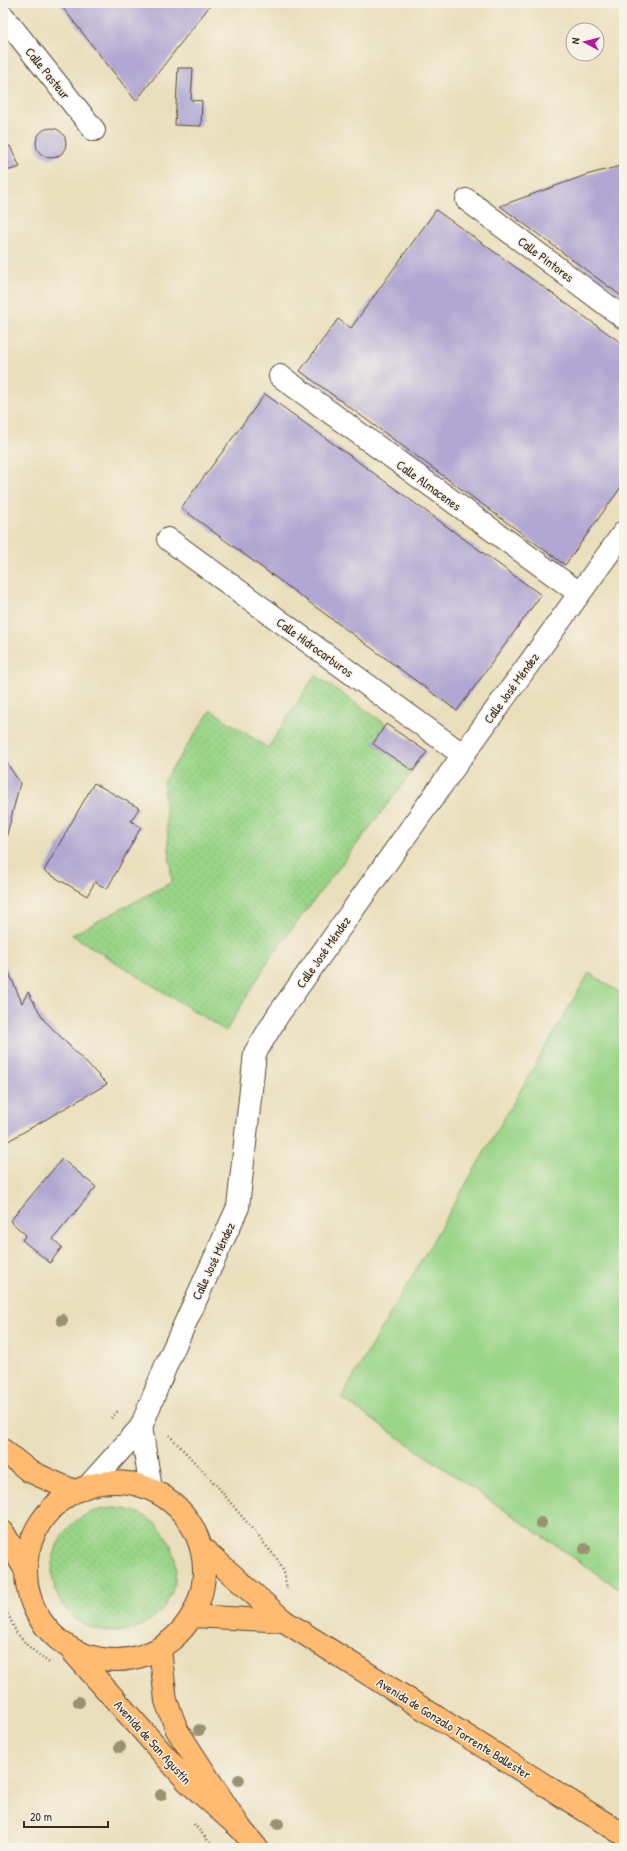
<svg xmlns="http://www.w3.org/2000/svg" width="627" height="1851" font-family="'Patrick Hand',sans-serif">
	<defs>
		<pattern id="grass-dots" width="8" height="8" patternUnits="userSpaceOnUse"><rect width="8" height="8" fill="#9ad588"/><path d="M2 2h.1M6 6h.1" fill="none" stroke="#86b775" stroke-width="1.8" stroke-linecap="round"/></pattern>
	</defs>
	<rect width="100%" height="100%" fill="#f7f3e8"/>
	<filter id="ink" filterUnits="userSpaceOnUse"><feTurbulence type="fractalNoise" baseFrequency=".025" numOctaves="2"/><feDisplacementMap in="SourceGraphic" scale="8" xChannelSelector="R" yChannelSelector="G"/><feConvolveMatrix kernelMatrix="1 2 1 2 8 2 1 2 1" color-interpolation-filters="sRGB"/></filter>
	<filter id="wash" filterUnits="userSpaceOnUse"><feTurbulence type="fractalNoise" baseFrequency=".012" numOctaves="4" result="noise"/><feDisplacementMap in="SourceGraphic" scale="16" xChannelSelector="R" yChannelSelector="G"/><feGaussianBlur stdDeviation="0.9" result="paint"/><feColorMatrix in="noise" values="0 0 0 0 0 0 0 0 0 0 0 0 0 0 0 0 0 1.4 0 .05"/><feComposite in="paint" operator="in"/></filter>
	<g filter="url(#wash)">
		<rect width="100%" height="100%" fill="#eadfbc"/>
		<g fill="url(#grass-dots)" stroke="#6a8053">
			<path d="M315 675 386 724 373 744 413 771 272 955 226 1031 72 935 172 882 163 782 211 710 268 748Z"/>
			<circle cx="114" cy="1570" r="62"/>
		</g>
		<path fill="#9ad588" stroke="#6a8053" d="M589 973 624 995V1592L341 1398Z"/>
		<g id="blocks">
			<g fill="#b0a7d2">
				<path d="M59 3H212L136 101Z"/>
				<path d="M178 68H193L191 100 202 101 201 126 175 125Z"/>
				<circle cx="51" cy="143" r="15"/>
				<path d="M10 146 20 167 3 172V149Z"/>
				<path d="M624 165V298L500 206 586 175Z"/>
				<path d="M436 210 624 345V483L565 565 300 371 338 319 351 328Z"/>
				<path d="M265 394 541 595 457 711 181 508Z"/>
				<path d="M386 724 427 752 413 771 373 744Z"/>
				<path d="M3 757 20 783 4 846H3Z"/>
				<path d="M94 783 139 808 131 821 141 827 107 889 95 882 87 896 44 871Z"/>
				<path d="M3 959 22 1003 28 992 44 1020 107 1084 3 1144Z"/>
				<path d="M62 1159 96 1187 53 1239 62 1247 50 1263 22 1240 26 1235 10 1221Z"/>
			</g>
		</g>
	</g>
	<g filter="url(#ink)">
		<use href="#blocks" fill-opacity="0" stroke="#554536" stroke-width="1"/>
		<g fill="none" stroke-linecap="round" stroke-linejoin="round">
			<g stroke="#554536" stroke-width="24">
				<g id="minor">
					<path d="M3 16 94 130"/>
					<path d="M467 200 624 318"/>
					<path d="M280 376 579 593"/>
					<path d="M168 539 463 755"/>
					<path d="M141 1427 167 1363 238 1207 255 1053 278 1015 463 755 624 532"/>
					<path d="M89 1485 141 1427 151 1489"/>
				</g>
			</g>
			<g stroke="#554536" stroke-width="24">
				<g id="primary">
					<path d="M201 1547 284 1621 624 1835"/>
					<path d="M193 1616 284 1621"/>
				</g>
			</g>
			<g stroke="#554536" stroke-width="24">
				<g id="trunk">
					<path d="M3 1450 29 1471 74 1491"/>
					<circle cx="115" cy="1571" r="89"/>
					<path d="M3 1532 25 1569"/>
					<path d="M160 1649 166 1701 177 1730 241 1829 257 1848"/>
					<path d="M72 1651 188 1782 241 1829"/>
				</g>
			</g>
			<g stroke="#554536" stroke-width="2.5" stroke-dasharray="1 3" stroke-linecap="butt">
				<path d="M111 1418 117 1412H120"/>
				<path d="M169 1435 217 1486 277 1559 284 1572 287 1589"/>
				<path d="M3 1603 16 1632 28 1646 49 1663"/>
				<path d="M194 1824 210 1843 221 1848"/>
			</g>
			<use href="#minor" stroke="#fff" stroke-width="22"/>
			<use href="#primary" stroke="#ffbb71" stroke-width="22"/>
			<use href="#trunk" stroke="#ffbb71" stroke-width="22"/>
		</g>
		<g fill="#979373">
			<circle cx="62" cy="1320" r="6"/>
			<circle cx="541" cy="1523" r="6"/>
			<circle cx="585" cy="1549" r="6"/>
			<circle cx="79" cy="1702" r="6"/>
			<circle cx="199" cy="1730" r="6"/>
			<circle cx="120" cy="1747" r="6"/>
			<circle cx="239" cy="1780" r="6"/>
			<circle cx="161" cy="1795" r="6"/>
			<circle cx="278" cy="1824" r="6"/>
		</g>
	</g>
	<g text-anchor="middle" stroke-width="3" stroke-linejoin="round" paint-order="stroke">
		<g font-size="13" fill="#3b2a1e" stroke="#f7f3e8">
			<text transform="translate(48 73) rotate(51)" y="5">Calle Pasteur</text>
			<text transform="translate(546 259) rotate(37)" y="5">Calle Pintores</text>
			<text transform="translate(429 485) rotate(36)" y="5">Calle Almacenes</text>
			<text transform="translate(315 647) rotate(36)" y="5">Calle Hidrocarburos</text>
			<text transform="translate(511 688) rotate(-54)" y="5">Calle José Méndez</text>
			<text transform="translate(323 952) rotate(-55)" y="5">Calle José Méndez</text>
			<text transform="translate(213 1261) rotate(-65)" y="5">Calle José Méndez</text>
			<text transform="translate(454 1728) rotate(32)" y="5">Avenida de Gonzalo Torrente Ballester</text>
			<text transform="translate(153 1742) rotate(48)" y="5">Avenida de San Agustín</text>
		</g>
	</g>
	<rect width="627" height="1851" fill="none" stroke="#f7f3e8" stroke-width="16"/>
	<g transform="translate(585 42) rotate(277)"><circle r="19" fill="#f7f3e8" stroke="#aca397"/>
	<path d="M0-3L7 15L0 10L-7 15Z" fill="#b5179e"/>
	<text y="-6" font-size="11" font-weight="bold" text-anchor="middle" fill="#3b2a1e">N</text>
	</g>
	<path d="M24 1821v6h84v-6" fill="none" stroke="#3b2a1e" stroke-width="2"/>
	<text x="30" y="1821" font-size="12" fill="#3b2a1e" stroke="#f7f3e8" stroke-width="3" paint-order="stroke">20 m</text>
</svg>
